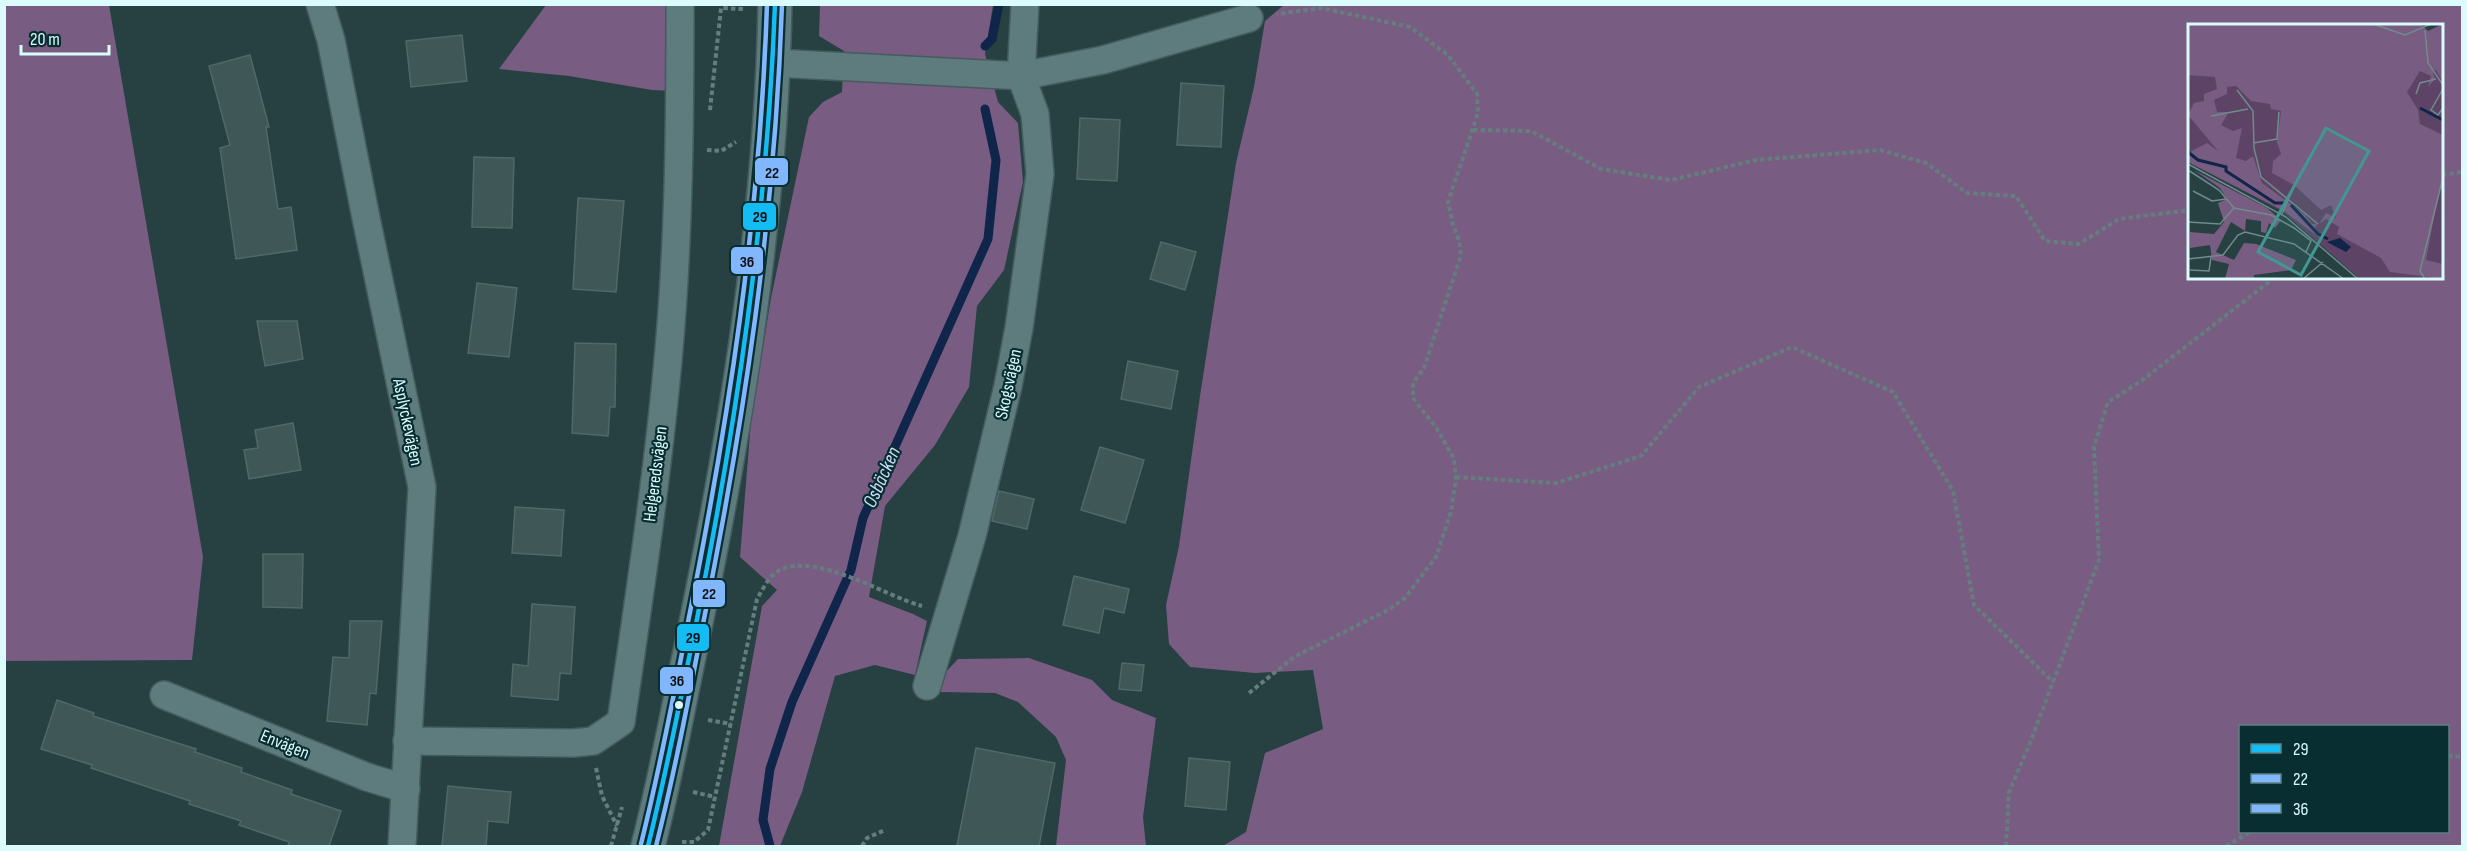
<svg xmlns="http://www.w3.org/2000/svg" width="2467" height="851" font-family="'Sofia Sans Condensed',sans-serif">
	<rect width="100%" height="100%" fill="#274042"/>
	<g fill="#785c82" fill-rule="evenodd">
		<path d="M1285 4 2462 5V846H1223L1246 832 1265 753 1323 729 1313 670 1255 673 1190 667 1169 644 1166 605 1179 546 1200 396 1236 163 1254 87 1265 21ZM2190 26H2442V278H2190ZM2448 726V832H2240V726Z"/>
		<path d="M4 5H109L203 557 192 660 5 661Z"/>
		<path d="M546 5H672L674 91 652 90 569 76 499 69Z"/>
		<path d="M820 5H993L985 54 998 102 1018 123 1023 182 1004 270 977 306 969 387 935 445 885 506 869 597 913 614 927 621 915 675 875 665 835 676 802 792 780 846H719L762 606 777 590 740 557 751 421 771 298 809 117 823 102 842 92 844 51 819 36Z"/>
		<path d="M1029 658 1092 680 1112 700 1156 718 1143 817 1146 846H1056L1066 760 1056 737 1018 702 995 693 940 692 944 674 958 659Z"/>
	</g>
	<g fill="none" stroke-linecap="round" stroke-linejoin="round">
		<g stroke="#0f264a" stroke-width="9">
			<path d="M985 46 992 39 999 4"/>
			<path d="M770 846 763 820 770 769 792 702 851 570 863 518 988 239 996 160 985 109"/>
		</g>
	</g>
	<g fill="#3f5857" stroke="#4d6968" stroke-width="1.5">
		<path d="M462 35 467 81 411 87 406 41Z"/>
		<path d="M250 55 269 127H266L278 209 291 207 297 250 236 259 220 148 230 145 209 66Z"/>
		<path d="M1181 83 1224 86 1221 147 1177 145Z"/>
		<path d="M1080 118 1120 120 1117 181 1077 179Z"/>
		<path d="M474 157 514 158 512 228 472 227Z"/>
		<path d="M578 198 624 201 616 292 573 289Z"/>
		<path d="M1161 242 1196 252 1185 290 1150 279Z"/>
		<path d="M477 283 517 288 509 357 468 353Z"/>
		<path d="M257 321H297L303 359 265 366Z"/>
		<path d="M575 343 616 344 615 407H610L608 436 572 433Z"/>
		<path d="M1128 361 1178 371 1171 409 1121 399Z"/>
		<path d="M293 423 301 470 249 479 244 450 258 448 255 430Z"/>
		<path d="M1100 447 1144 460 1125 523 1081 510Z"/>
		<path d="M999 491 1034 499 1027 529 992 521Z"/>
		<path d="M515 507 564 510 561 556 512 553Z"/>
		<path d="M263 554H303L302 608 263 607Z"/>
		<path d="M1074 576 1129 589 1124 613 1104 608 1099 633 1063 625Z"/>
		<path d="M532 604 575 607 571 674 560 673 558 700 511 696 513 664 528 666Z"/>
		<path d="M350 621H382L376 694 370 693 367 725 327 721 333 657 349 658Z"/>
		<path d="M1122 663 1144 665 1141 691 1119 689Z"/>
		<path d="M57 700 94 713 93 716 196 749 195 752 242 768 241 772 292 790 291 794 341 811 329 846H288L289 842 239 825 241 821 189 804 190 801 91 768 92 765 41 749Z"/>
		<path d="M976 748 1055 763 1039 846H957Z"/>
		<path d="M1189 758 1230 762 1226 810 1185 806Z"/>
		<path d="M448 786 511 792 508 823 488 821 486 846H442Z"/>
	</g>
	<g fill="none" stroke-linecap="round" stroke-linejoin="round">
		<g stroke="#445c5d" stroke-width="30">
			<g id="minor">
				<path d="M320 4 331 40 366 218 422 487 402 846"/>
				<path d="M774 63 1021 76 1103 60 1249 18"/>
				<path d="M927 686 972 536 1008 386 1019 328 1040 174 1035 114 1021 76 1025 4"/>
				<path d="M164 695 367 777 406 789"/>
				<path d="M407 741 573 743 593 741 621 722C639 598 658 474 669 349 679 235 680 119 680 4"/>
			</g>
		</g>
		<g stroke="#445c5d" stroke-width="36">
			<path id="tertiary" d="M648 846C665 781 677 713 691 647 735 436 771 221 775 4"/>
		</g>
		<g stroke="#657d7f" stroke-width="4" stroke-dasharray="4.5 3" stroke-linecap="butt">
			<path d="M710 110 721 8 743 9"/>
			<path d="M1473 130 1531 131 1601 169 1671 180 1756 160 1880 150 1926 163 1967 193 2016 196 2045 241 2079 244 2119 219 2190 210"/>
			<path d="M707 150 721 151 736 142"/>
			<path d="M2442 175 2462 172"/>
			<path d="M1456 477 1556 483 1641 456 1699 387 1792 347 1893 392 1953 491 1974 605 2053 682"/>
			<path d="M1249 693 1294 657 1388 610 1404 599 1436 557 1451 512 1456 477 1454 459 1437 429 1413 398V383L1424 368 1461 255 1459 240 1453 225 1448 202 1478 113 1477 94 1448 55 1410 27 1321 8 1277 14"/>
			<path d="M708 720 731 724"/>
			<path d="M2448 756 2462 757"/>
			<path d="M596 768 602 796 617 826"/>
			<path d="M693 792 715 797"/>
			<path d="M682 842H694L708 830 757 599C763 589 769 575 780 570 817 552 885 596 922 606"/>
			<path d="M611 846 622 807"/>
			<path d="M862 846 867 838 885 830"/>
			<path d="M2006 846 2009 792 2030 743 2099 560 2094 447 2108 402 2140 382 2274 278"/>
			<path d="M2226 846 2250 832"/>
		</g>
		<use href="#minor" stroke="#5e7b7d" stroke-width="27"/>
		<use href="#tertiary" stroke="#5e7b7d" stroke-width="33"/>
		<g stroke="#092e31" stroke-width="9">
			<path id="bus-1" d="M648 846C666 774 680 701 695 629 737 421 767 216 775 4"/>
		</g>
		<g stroke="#092e31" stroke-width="9">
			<path id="bus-2" d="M656 846C674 775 688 702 702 629 744 421 775 217 782 4"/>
		</g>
		<g stroke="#092e31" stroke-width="9">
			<path id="bus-3" d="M641 844C659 772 673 700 687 627 729 420 760 216 767 4"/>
		</g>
		<use href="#bus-1" stroke="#13bcf3" stroke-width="4.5"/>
		<use href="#bus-2" stroke="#80b7ff" stroke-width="4.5"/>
		<use href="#bus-3" stroke="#80b7ff" stroke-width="4.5"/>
	</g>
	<circle fill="#dbfbfd" stroke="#092e31" stroke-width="2" cx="679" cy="705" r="5"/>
	<g text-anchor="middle" stroke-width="4.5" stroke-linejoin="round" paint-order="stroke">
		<g font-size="18" fill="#dbfbfd" stroke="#092e31">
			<text transform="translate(1008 384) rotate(-78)" y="6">Skogsvägen</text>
			<text transform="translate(408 422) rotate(78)" y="6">Asplyckevägen</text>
			<text transform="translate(655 474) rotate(-83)" y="6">Helgeredsvägen</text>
			<text transform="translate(285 744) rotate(22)" y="6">Envägen</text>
		</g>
		<g font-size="20" font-style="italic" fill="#ccddfa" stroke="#092e31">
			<text transform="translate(881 477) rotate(-66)" y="7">Osbäcken</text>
		</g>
	</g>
	<g transform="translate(2188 24)">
		<rect width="255" height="255" fill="#274042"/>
		<path d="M0 0H183L241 7 255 0V255H172L94 187 0 138Z" fill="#5d4366"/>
		<path d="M0 0H233L240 7 255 0V59L249 47 244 45 247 55 240 63 243 52 232 47 219 68 230 86 232 100 255 111V164L251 167 238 236 255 240V255L202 248 193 234 149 210 151 203 138 195 131 200 138 189 148 194 143 181 133 186 106 161 84 149 85 137 93 130 89 118 93 87 83 85 82 80 63 77 48 62 39 63V70L26 76 29 88H41L33 101 45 107 54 104 48 134 58 137 65 132 74 159 116 190 124 200H129L127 204 133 215 96 187 0 138V129L19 119 30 127 0 91 6 79 16 77V70L29 65 27 53 0 51ZM6 146 79 184 93 196 87 204 81 199 78 209 73 208V197L58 195 57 207 43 198 28 228 46 236 56 219 68 220 108 236 103 246 66 251V255H37L41 240 24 236 22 221 2 224V208L26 210 36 198 30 179 39 175 32 164Z" fill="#785c82"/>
		<path d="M152 214 163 223 158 228 139 218Z" fill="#0f264a"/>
		<path fill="none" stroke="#0f264a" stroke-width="3" d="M232 84 255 96M0 128 10 136 38 143V147L87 179H99M103 181 130 210 140 215"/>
		<path fill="none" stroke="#6f8b8d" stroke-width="1.5" d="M185 0 217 11 243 0M237 6 240 39 255 61M255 65 243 86 250 91 255 84M49 66 65 87 66 124 73 153 130 200M228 70 232 59 248 55M23 92 60 85M65 119 89 115 91 88M0 140 98 193 170 255M0 146 31 166 46 184 83 191 106 204 123 217 118 228M5 167 24 177 38 175M94 190 105 165M0 198 32 200 46 184M0 235 35 231 50 211 57 208 106 220 156 255M2 246 21 247 23 233M115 255 135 238M237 255 232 247 255 153"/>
		<path fill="#429792" fill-opacity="0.15" stroke="#429792" stroke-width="3" d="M138 104 181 127 113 251 70 228Z"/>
		<rect width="255" height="255" fill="none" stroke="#dbfbfd" stroke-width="3"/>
	</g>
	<g stroke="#092e31" stroke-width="2">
		<rect x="754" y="157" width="35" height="29" rx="6" fill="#80b7ff"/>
		<rect x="742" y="202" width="35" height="29" rx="6" fill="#13bcf3"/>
		<rect x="730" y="246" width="34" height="29" rx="6" fill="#80b7ff"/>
		<rect x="692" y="579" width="34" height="29" rx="6" fill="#80b7ff"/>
		<rect x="676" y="623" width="34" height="29" rx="6" fill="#13bcf3"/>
		<rect x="659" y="666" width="35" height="29" rx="6" fill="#80b7ff"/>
	</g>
	<g font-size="16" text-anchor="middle" font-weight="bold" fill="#111">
		<text x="772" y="178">22</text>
		<text x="760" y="222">29</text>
		<text x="747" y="267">36</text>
		<text x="709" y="599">22</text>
		<text x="693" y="643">29</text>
		<text x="677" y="686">36</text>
	</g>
	<rect width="2467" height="851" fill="none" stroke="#dbfbfd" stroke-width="12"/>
	<rect x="2239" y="725" width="210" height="108" fill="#092e31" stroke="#5d8083" stroke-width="1.5"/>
	<rect x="2251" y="744" width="30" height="9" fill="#13bcf3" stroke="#5d8083" stroke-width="1.5"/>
	<text x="2293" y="755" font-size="18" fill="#dbfbfd">29</text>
	<rect x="2251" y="774" width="30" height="9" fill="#80b7ff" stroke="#5d8083" stroke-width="1.5"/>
	<text x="2293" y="785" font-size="18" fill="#dbfbfd">22</text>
	<rect x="2251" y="804" width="30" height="9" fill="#80b7ff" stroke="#5d8083" stroke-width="1.5"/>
	<text x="2293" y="815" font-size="18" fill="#dbfbfd">36</text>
	<path d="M21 45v9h88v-9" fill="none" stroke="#dbfbfd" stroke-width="3"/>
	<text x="30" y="45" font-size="18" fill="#dbfbfd" stroke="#092e31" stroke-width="4.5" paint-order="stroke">20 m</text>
</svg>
